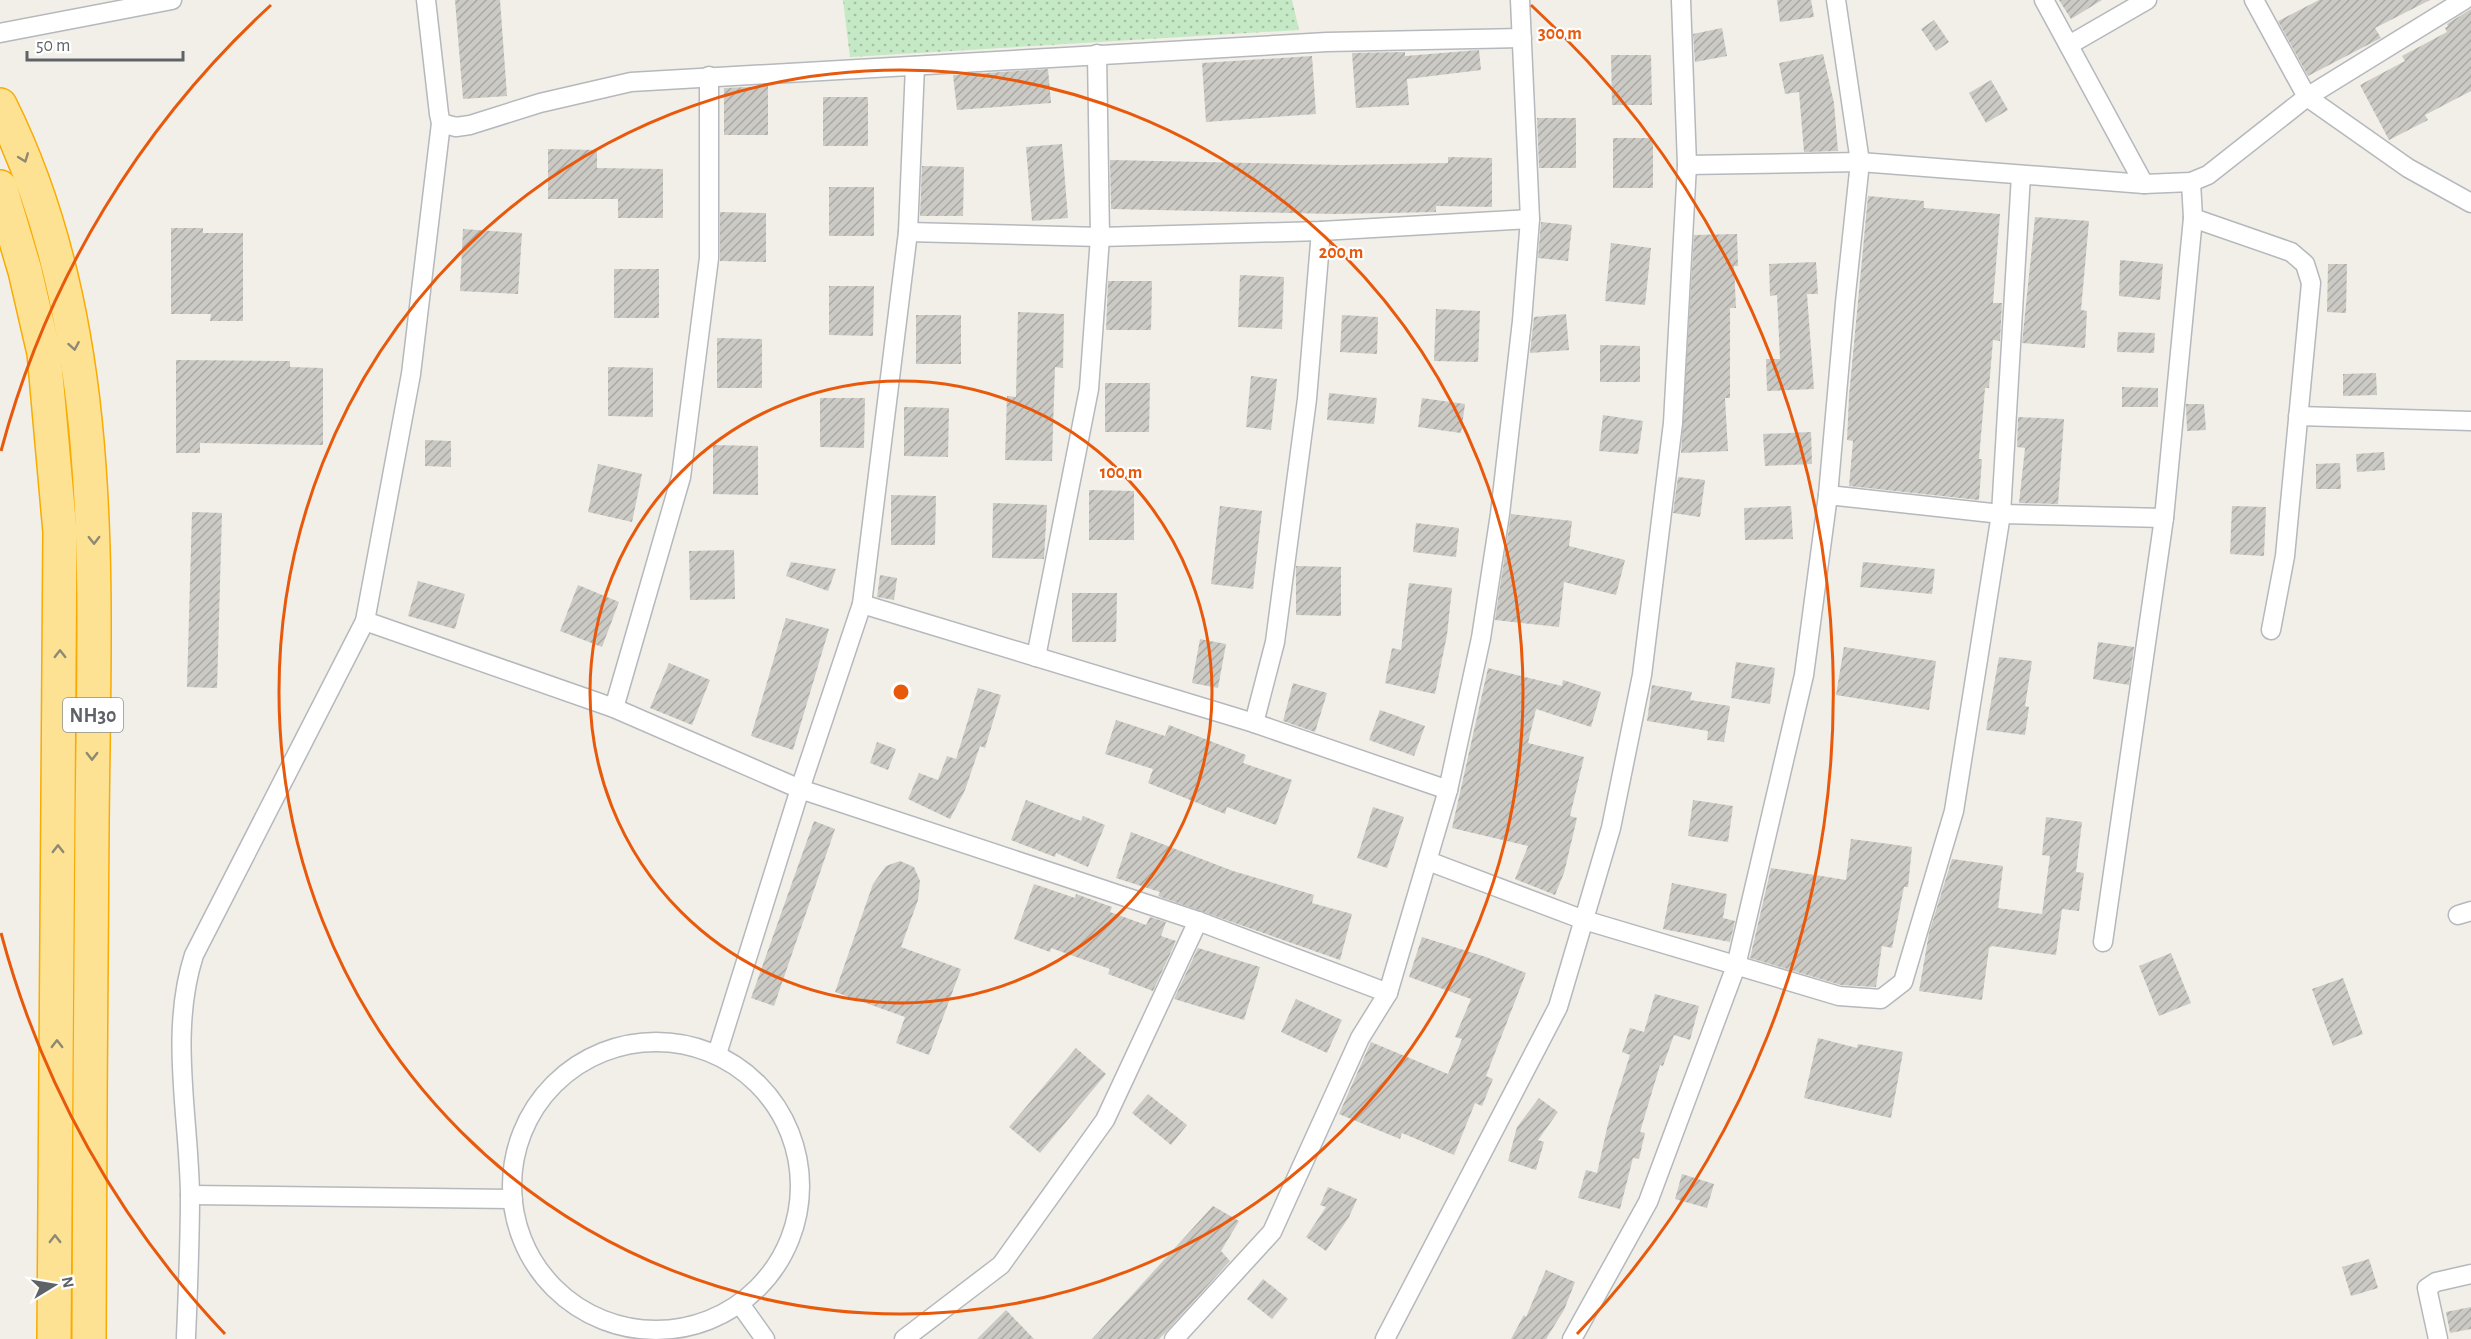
<svg xmlns="http://www.w3.org/2000/svg" width="2471" height="1339" font-family="'Alegreya Sans',sans-serif">
	<defs>
		<pattern id="green-dots" width="8" height="8" patternUnits="userSpaceOnUse" patternTransform="scale(1.5)"><rect width="8" height="8" fill="#c5e8c5"/><path d="M2 2h.1M6 6h.1" fill="none" stroke="#a3c0a4" stroke-width="1.8" stroke-linecap="round"/></pattern>
		<pattern id="building-hatch" width="6" height="6" patternUnits="userSpaceOnUse" patternTransform="scale(1.5)"><rect width="6" height="6" fill="#cccac5"/><path d="M-1 1l2-2M0 6l6-6M5 7l2-2" fill="none" stroke="#a9a8a4"/></pattern>
	</defs>
	<rect width="100%" height="100%" fill="#f1efe8"/>
	<path fill="url(#green-dots)" d="M843 0H1292L1299 30 850 57Z"/>
	<g fill="url(#building-hatch)">
		<path d="M455 0H500L507 96 463 99Z"/>
		<path d="M1777 0H1811L1814 17 1780 22Z"/>
		<path d="M2059 0H2102L2071 19Z"/>
		<path d="M2319 0H2430L2375 28 2381 38 2308 76 2278 21Z"/>
		<path d="M2471 9V91L2425 115 2428 120 2389 140 2360 85 2405 61 2402 56 2447 32 2445 28 2448 26 2447 24Z"/>
		<path d="M1934 20 1949 42 1936 51 1921 29Z"/>
		<path d="M1722 28 1727 56 1695 62 1693 34Z"/>
		<path d="M1479 50 1481 70 1407 79 1409 105 1356 108 1352 53 1405 52V56Z"/>
		<path d="M1823 54 1834 103 1838 151 1804 152 1799 92 1785 94 1779 63Z"/>
		<path d="M1611 55H1651L1652 105H1612Z"/>
		<path d="M1312 56 1316 114 1206 122 1202 63Z"/>
		<path d="M1048 69 1051 103 957 110 953 75Z"/>
		<path d="M1991 80 2008 110 1986 123 1969 93Z"/>
		<path d="M768 86V135H724V88Z"/>
		<rect x="823" y="97" width="45" height="49"/>
		<path d="M1537 118H1576V168H1539Z"/>
		<rect x="1613" y="138" width="40" height="50"/>
		<path d="M1062 144 1068 218 1032 221 1026 147Z"/>
		<path d="M548 149 597 150V168L663 169V218H618V199H548Z"/>
		<path d="M1448 157 1492 158V207L1436 206V212L1335 214 1111 209 1110 160 1344 165 1448 163Z"/>
		<path d="M922 166 964 167 963 216H920Z"/>
		<rect x="829" y="187" width="45" height="49"/>
		<path d="M1868 196 1924 201V208L2000 214 1993 303H2002L2000 341 1993 340 1989 388H1985L1979 459H1982L1979 500 1849 486 1853 441 1847 440 1849 396Z"/>
		<path d="M720 212 766 213V262L720 261Z"/>
		<path d="M2035 217 2089 221 2081 310 2087 311 2085 348 2022 343Z"/>
		<path d="M1541 222 1572 225 1568 261 1538 258Z"/>
		<path d="M171 228H203V233H243V321H210L211 314H171Z"/>
		<path d="M463 229 522 233 518 294 460 291Z"/>
		<path d="M1737 234 1738 266H1734L1736 308H1730V398H1725L1728 451 1681 453 1694 235Z"/>
		<path d="M1611 243 1651 248 1645 305 1605 301Z"/>
		<path d="M2120 260 2163 264 2160 300 2119 296Z"/>
		<path d="M1816 262 1818 294H1807L1814 389 1767 391 1766 359H1780L1777 295 1770 296 1769 264Z"/>
		<path d="M2328 264H2347L2346 313 2327 312Z"/>
		<rect x="614" y="269" width="45" height="49"/>
		<path d="M1240 275 1284 277 1282 329 1238 327Z"/>
		<path d="M1108 281H1152L1151 330H1106Z"/>
		<path d="M829 286H874L873 336 829 335Z"/>
		<path d="M1436 309 1480 311 1478 362 1434 361Z"/>
		<path d="M1018 312 1064 314 1063 368 1055 367 1052 461 1005 460 1007 396 1016 397Z"/>
		<path d="M1566 314 1569 350 1530 353 1534 317Z"/>
		<rect x="916" y="315" width="45" height="49"/>
		<path d="M1342 315 1378 317 1377 354 1340 352Z"/>
		<path d="M2118 332 2155 333 2154 353 2117 352Z"/>
		<path d="M717 338 762 339V388H717Z"/>
		<path d="M1600 345 1640 346V382H1600Z"/>
		<path d="M176 360 290 361V367L323 368V445L200 443V453H176Z"/>
		<path d="M608 367 653 368V417L608 416Z"/>
		<path d="M2376 373 2377 395 2343 396V374Z"/>
		<path d="M1251 376 1277 379 1271 430 1246 427Z"/>
		<path d="M1105 383H1150L1149 432H1105Z"/>
		<path d="M2122 387 2158 388V407H2122Z"/>
		<path d="M1329 393 1377 398 1374 424 1327 420Z"/>
		<path d="M820 398H865L864 448 820 447Z"/>
		<path d="M1422 398 1465 404 1461 433 1418 427Z"/>
		<path d="M2186 404H2204L2206 430 2187 431Z"/>
		<path d="M904 407 949 408 948 457 904 456Z"/>
		<path d="M1603 415 1643 421 1638 454 1599 451Z"/>
		<path d="M2018 417 2064 419 2058 504 2019 503 2025 448 2017 447Z"/>
		<path d="M1811 432 1812 464 1765 466 1763 434Z"/>
		<path d="M425 440 451 441V467L425 466Z"/>
		<path d="M713 445 758 446V495L713 494Z"/>
		<path d="M2384 452 2385 470 2357 472 2356 454Z"/>
		<path d="M2340 463 2341 489H2316V464Z"/>
		<path d="M598 464 642 474 632 522 588 512Z"/>
		<path d="M1678 477 1705 480 1700 517 1673 513Z"/>
		<path d="M1089 490 1134 491V540H1089Z"/>
		<path d="M891 495 936 496 935 545H891Z"/>
		<path d="M993 503 1047 505 1044 559 992 558Z"/>
		<path d="M1220 506 1262 511 1253 589 1211 584Z"/>
		<path d="M1791 506 1793 539 1745 540 1744 508Z"/>
		<path d="M2232 506 2266 507 2264 556 2230 554Z"/>
		<path d="M192 512 222 513 217 688 187 687Z"/>
		<path d="M1511 514 1572 521 1569 546 1625 560 1616 595 1564 582 1559 627 1495 620Z"/>
		<path d="M1416 523 1459 528 1456 557 1413 552Z"/>
		<path d="M734 550 735 599 690 600 689 551Z"/>
		<path d="M791 562 836 569 828 591 786 576Z"/>
		<path d="M1863 562 1935 569 1932 594 1860 587Z"/>
		<path d="M1296 566 1341 567V616L1296 615Z"/>
		<path d="M880 575 897 578 894 600 877 597Z"/>
		<path d="M418 581 465 594 455 629 408 616Z"/>
		<path d="M1409 583 1452 588 1447 635 1435 694 1385 683 1392 648 1401 650Z"/>
		<path d="M578 585 619 602 602 647 560 631Z"/>
		<path d="M1072 593H1117L1116 642H1072Z"/>
		<path d="M786 618 829 629 793 750 751 736Z"/>
		<path d="M1200 639 1226 644 1218 688 1192 683Z"/>
		<path d="M2098 642 2134 647 2129 685 2093 679Z"/>
		<path d="M1844 647 1936 661 1929 710 1836 695Z"/>
		<path d="M1999 657 2032 661 2025 706 2029 707 2025 735 1986 730Z"/>
		<path d="M1736 662 1775 668 1770 704 1731 698Z"/>
		<path d="M669 663 710 680 692 725 650 708Z"/>
		<path d="M1488 668 1562 686 1563 680 1601 692 1591 727 1536 709 1528 743 1584 757 1570 816 1577 818 1564 873 1555 895 1515 879 1528 846 1452 828Z"/>
		<path d="M1293 683 1327 693 1315 732 1283 721Z"/>
		<path d="M1652 685 1692 692 1690 700 1730 706 1724 742 1707 740 1708 731 1647 721Z"/>
		<path d="M978 688 1001 695 985 748 980 746 965 790 950 819 908 799 919 773 938 780 947 756 956 759Z"/>
		<path d="M1380 710 1425 726 1414 756 1369 740Z"/>
		<path d="M1116 720 1165 736 1169 725 1246 755 1243 763 1292 780 1276 825 1227 807 1225 814 1148 783 1153 769 1105 754Z"/>
		<path d="M877 742 896 749 888 770 870 763Z"/>
		<path d="M1026 800 1081 821 1083 816 1105 825 1088 867 1056 853 1055 857 1011 840Z"/>
		<path d="M1693 800 1733 806 1728 842 1688 836Z"/>
		<path d="M1373 807 1404 817 1387 868 1357 858Z"/>
		<path d="M2046 817 2082 822 2076 872 2084 873 2079 911 2062 909 2056 955 1992 946 1989 948 1982 1000 1919 991 1929 933 1952 859 2003 866 1998 908 2042 914 2050 856 2042 855Z"/>
		<path d="M814 821 835 829 774 1006 751 998Z"/>
		<path d="M1131 832 1233 871 1314 895 1312 903 1352 914 1340 960 1158 896 1160 892 1116 878Z"/>
		<path d="M1851 839 1912 847 1908 887H1904L1892 948 1882 946 1876 987 1841 985 1750 958 1771 868 1846 880Z"/>
		<path d="M900 861 914 867 920 881 918 900 901 947 961 969 929 1055 896 1043 905 1017 835 992 873 884 886 866Z"/>
		<path d="M1672 883 1727 894 1723 918 1735 921 1730 942 1663 929Z"/>
		<path d="M1034 884 1075 898 1076 894 1112 907 1110 912 1146 925 1150 917 1166 922 1161 936 1176 941 1153 991 1108 974 1110 969 1051 948 1050 952 1014 939Z"/>
		<path d="M1422 937 1486 957 1526 973 1486 1076 1493 1079 1482 1106 1475 1103 1454 1155 1402 1133 1400 1139 1339 1114 1371 1042 1448 1074 1462 1039 1455 1037 1471 999 1409 977Z"/>
		<path d="M1198 948 1260 967 1244 1020 1174 999Z"/>
		<path d="M2171 953 2191 1003 2159 1016 2139 966Z"/>
		<path d="M2343 978 2363 1034 2333 1046 2312 989Z"/>
		<path d="M1655 994 1699 1006 1690 1040 1674 1035 1663 1066 1660 1065 1640 1132 1645 1133 1639 1159 1633 1158 1620 1209 1578 1198 1586 1170 1597 1173 1608 1124 1630 1055 1622 1052 1630 1028 1644 1032Z"/>
		<path d="M1296 999 1342 1020 1327 1053 1281 1032Z"/>
		<path d="M1818 1038 1857 1048 1858 1044 1903 1052 1891 1118 1804 1098Z"/>
		<path d="M1076 1048 1106 1074 1040 1153 1009 1127Z"/>
		<path d="M1148 1094 1187 1125 1171 1145 1132 1113Z"/>
		<path d="M1539 1098 1558 1112 1538 1140 1544 1142 1536 1170 1508 1161 1517 1127Z"/>
		<path d="M1682 1174 1714 1184 1707 1208 1675 1199Z"/>
		<path d="M1328 1187 1357 1199 1349 1217 1326 1251 1306 1237 1326 1207 1320 1205Z"/>
		<path d="M1213 1206 1239 1221 1221 1251 1230 1261 1165 1333 1159 1339H1092Z"/>
		<path d="M2369 1259 2378 1288 2351 1296 2342 1267Z"/>
		<path d="M1546 1270 1575 1282 1564 1310 1546 1339H1511L1524 1315 1526 1317Z"/>
		<path d="M1263 1279 1288 1299 1272 1319 1247 1299Z"/>
		<path d="M2471 1307V1329L2450 1333 2446 1312Z"/>
		<path d="M1006 1310 1034 1339H977Z"/>
	</g>
	<g fill="none" stroke-linecap="round" stroke-linejoin="round">
		<g stroke="#b5b8bc" stroke-width="21">
			<g id="street">
				<path d="M426 0 439 114 441 123 456 127 470 125 540 103 631 82 1327 42 1522 38"/>
				<path d="M2044 0 2144 184"/>
				<path d="M2254 0 2307 97 2408 168 2471 203"/>
				<path d="M0 33 172 0"/>
				<path d="M2069 45 2147 0"/>
				<path d="M1687 165 1860 162 2144 184 2191 182 2208 175 2307 97 2464 0"/>
				<path d="M2191 182 2193 218 2291 252 2305 264 2311 283 2285 556 2271 630"/>
				<path d="M908 232 1100 237 1321 231 1530 219"/>
				<path d="M2298 416 2471 421"/>
				<path d="M1828 495 2001 514 2164 518"/>
				<path d="M862 604 1254 723 1448 790"/>
				<path d="M365 621 614 708 800 789 1198 921 1388 993"/>
				<path d="M1036 657 1089 389 1100 237 1097 54"/>
				<path d="M614 708 681 477 709 258V76"/>
				<path d="M1254 723 1275 642 1307 399 1321 231"/>
				<path d="M1428 861 1584 920 1839 996 1881 999 1903 982 1954 811 2001 514 2021 175"/>
				<path d="M2458 915 2471 911"/>
				<path d="M2103 942 2164 518 2193 218"/>
				<circle cx="656" cy="1186" r="144"/>
				<path d="M717 1054 800 789 862 604 908 232 915 66"/>
				<path d="M190 1195 513 1199"/>
				<path d="M740 1304 765 1339"/>
				<path d="M186 1337C188 1290 190 1242 190 1195 189 1117 169 1032 194 955L365 621 411 374 441 123"/>
				<path d="M904 1339 1001 1265 1105 1120 1198 921"/>
				<path d="M1174 1339 1272 1232 1360 1038 1388 993 1448 790 1481 638 1500 514 1522 321 1530 219 1520 0"/>
				<path d="M1385 1339 1558 1007 1611 828 1642 675 1673 423 1687 165 1681 0"/>
				<path d="M1572 1339 1648 1202 1736 966 1804 675 1828 495 1845 303 1860 162 1836 0"/>
				<path d="M2438 1339 2427 1288 2436 1282 2471 1274"/>
			</g>
		</g>
		<g stroke="#f9ab00" stroke-width="36">
			<g id="highway">
				<path d="M0 105C111 327 94 585 92 825 90 996 90 1168 89 1339"/>
				<path d="M0 187 25 271 44 353 60 532 54 1339"/>
			</g>
		</g>
		<use href="#street" stroke="#fff" stroke-width="18"/>
		<use href="#highway" stroke="#fde293" stroke-width="33"/>
	</g>
	<defs><path id="oneway-chevron" d="M-2-3.5L2.5 0L-2 3.5" fill="none" stroke-width="1.6" stroke-linecap="round" stroke-linejoin="round" transform="scale(1.5)"/></defs>
	<g stroke="#8e8975">
		<use href="#oneway-chevron" transform="translate(24 158) rotate(69)"/>
		<use href="#oneway-chevron" transform="translate(74 346) rotate(80)"/>
		<use href="#oneway-chevron" transform="translate(94 540) rotate(89)"/>
		<use href="#oneway-chevron" transform="translate(60 654) rotate(-90)"/>
		<use href="#oneway-chevron" transform="translate(92 756) rotate(90)"/>
		<use href="#oneway-chevron" transform="translate(58 849) rotate(-90)"/>
		<use href="#oneway-chevron" transform="translate(57 1044) rotate(-90)"/>
		<use href="#oneway-chevron" transform="translate(55 1239) rotate(-90)"/>
	</g>
	<g fill="none" stroke="#e8590c" stroke-width="3">
		<circle cx="901" cy="692" r="311"/>
		<circle cx="901" cy="692" r="622"/>
		<path d="M225 1334A932 932 0 0 1 1 933M1 451A932 932 0 0 1 271 5M1531 5A932 932 0 0 1 1577 1334"/>
	</g>
	<g text-anchor="middle" stroke-width="4.5" stroke-linejoin="round" paint-order="stroke">
		<rect fill="#fff" stroke="#8f9295" stroke-width="1.5" x="63" y="698" width="60" height="34" rx="4.5"/>
		<g font-size="20" font-weight="bold" fill="#5f6368">
			<text x="93" y="722">NH30</text>
		</g>
	</g>
	<circle cx="901" cy="692" r="9" fill="#e8590c" stroke="#fff" stroke-width="3"/>
	<g font-size="18" text-anchor="middle" font-weight="bold" fill="#e8590c" stroke="#fff" stroke-width="4.5" stroke-linejoin="round" paint-order="stroke">
		<text x="1560" y="39">300 m</text>
		<text x="1341" y="258">200 m</text>
		<text x="1121" y="478">100 m</text>
	</g>
	<g transform="translate(54 1285) rotate(79)" stroke="#ffffff" stroke-width="4.5" paint-order="stroke">
	<path d="M0-4.5L10 22L0 15L-10 22Z" fill="#5f6368"/>
	<text y="-9" font-size="16" font-weight="bold" text-anchor="middle" fill="#5f6368">N</text>
	</g>
	<path d="M27 51v9h156v-9" fill="none" stroke="#5f6368" stroke-width="3"/>
	<text x="36" y="51" font-size="18" fill="#5f6368" stroke="#ffffff" stroke-width="4.5" paint-order="stroke">50 m</text>
</svg>
